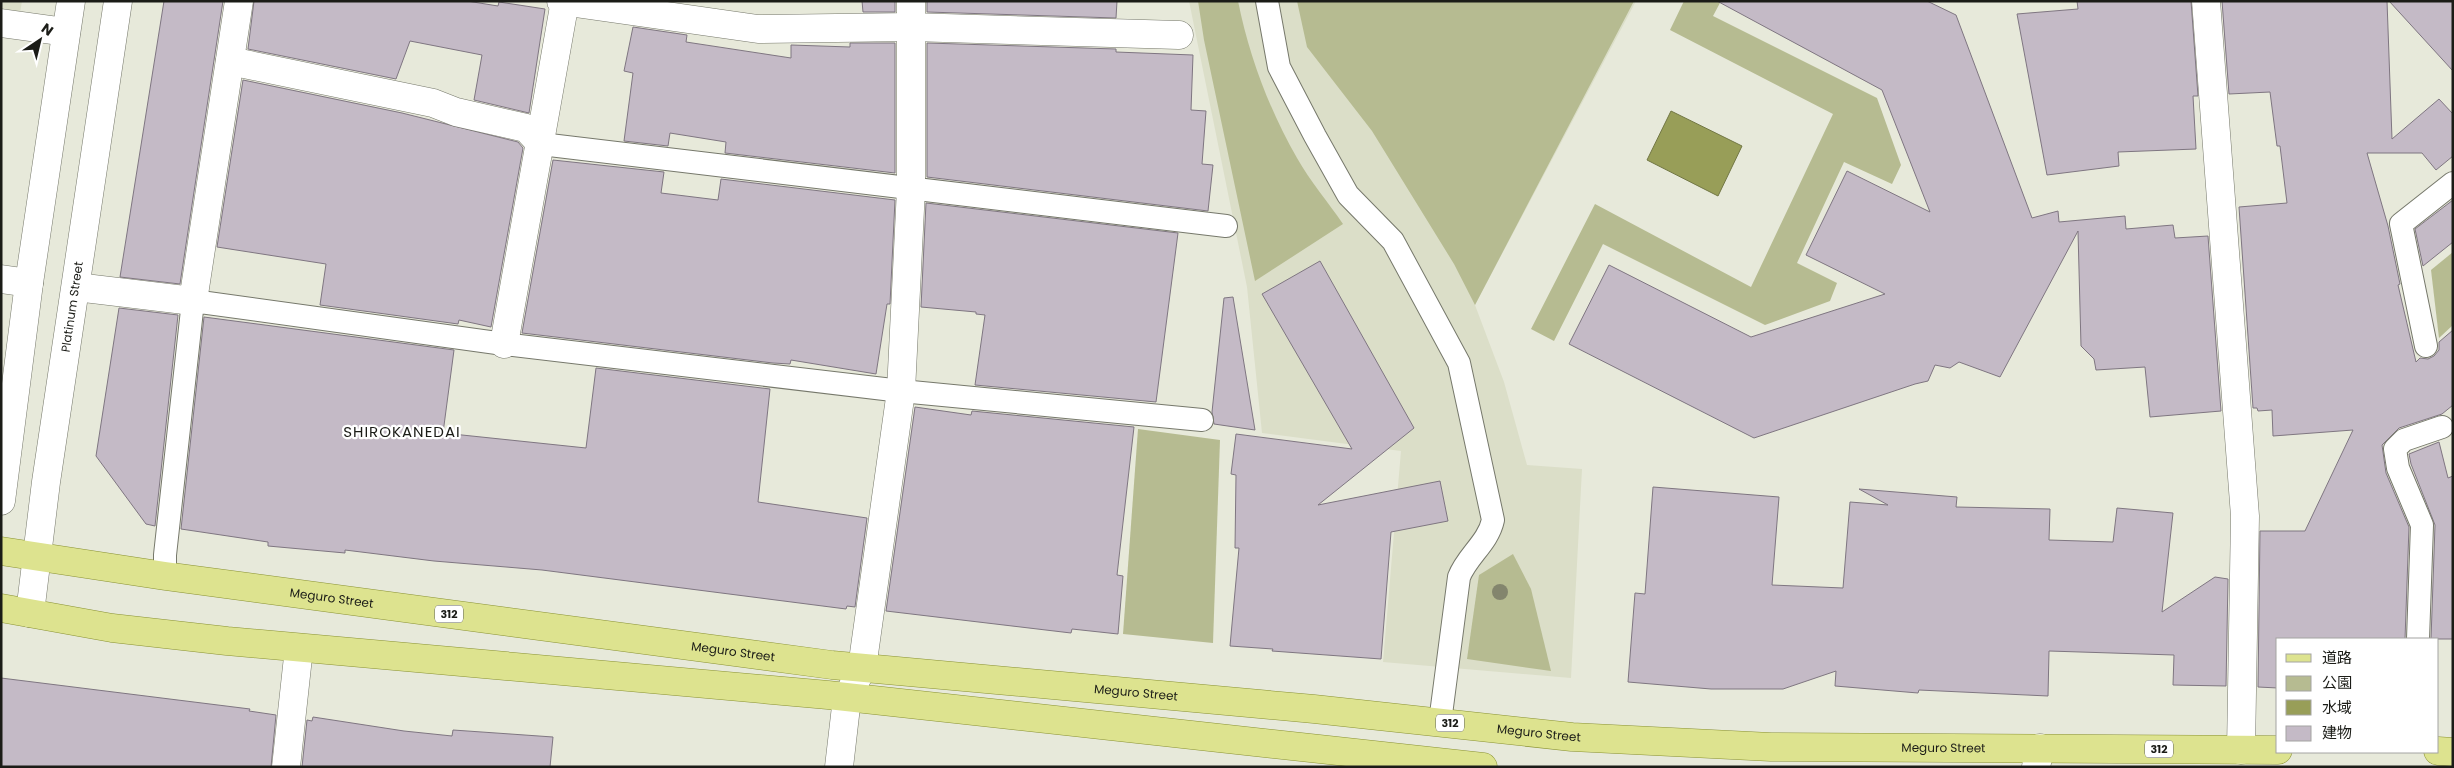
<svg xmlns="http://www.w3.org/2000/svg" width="2454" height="768" viewBox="0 0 2454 768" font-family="Poppins,'Noto Sans JP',sans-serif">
	<rect width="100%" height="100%" fill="#e7e9da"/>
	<g fill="#dbdec8">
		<polygon points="1,1 22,1 19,19 1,16"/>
		<polygon points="1189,1 1636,1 1475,305 1504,382 1527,465 1582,469 1571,678 1383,662 1401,451 1262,433 1247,287"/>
	</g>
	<g fill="#b6bb91">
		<path d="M1198,1h40c11,55 31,108 59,157 13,23 31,44 46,66l-88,57 -51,-241z"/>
		<polygon points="1297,1 1634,1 1475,305 1454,264 1372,131 1307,47"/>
		<polygon points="1684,1 1721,1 1713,16 1877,98 1901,165 1892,184 1844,162 1797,263 1837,283 1830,301 1765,325 1603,244 1554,341 1531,329 1595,204 1751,287 1833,114 1670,30"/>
		<polygon points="2453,252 2453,325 2439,338 2431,270"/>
		<polygon points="1138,429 1220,440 1213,643 1123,634"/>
		<polygon points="1513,554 1531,589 1551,671 1467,659 1479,575"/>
	</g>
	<polygon fill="#989e58" stroke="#727744" points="1671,111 1742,146 1718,196 1647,160"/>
	<g fill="#c4bac6" stroke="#7f7681">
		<polygon points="164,1 223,1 180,284 120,277"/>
		<polygon points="254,1 467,1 498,6 499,2 545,9 529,113 474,100 482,55 410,41 396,79 248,49"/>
		<polygon points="862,1 895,1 895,12 863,12"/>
		<polygon points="927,1 1117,1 1116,18 927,12"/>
		<polygon points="1717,1 1927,1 1956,15 2032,218 2058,211 2059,222 2125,216 2126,229 2173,225 2175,238 2208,236 2221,411 2150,417 2145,367 2096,370 2094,359 2081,346 2078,231 2000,377 1959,362 1950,368 1935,365 1928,381 1915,384 1754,438 1569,344 1609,265 1751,337 1885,294 1806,255 1847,171 1930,212 1882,90"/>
		<polygon points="2077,1 2191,1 2198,96 2193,96 2196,149 2118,152 2119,166 2047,175 2017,14 2078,9"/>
		<polygon points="2222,1 2387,1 2392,139 2439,99 2453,114 2453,156 2436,170 2422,153 2367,153 2388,226 2400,284 2398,285 2416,362 2420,358 2428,359 2434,356 2439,350 2439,342 2453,330 2453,405 2442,414 2399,428 2382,445 2386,473 2409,527 2405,639 2278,639 2278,688 2258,687 2260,531 2305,531 2353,430 2273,436 2272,410 2258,411 2257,408 2253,408 2239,207 2287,203 2280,146 2277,146 2270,92 2229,94"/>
		<polygon points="2389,1 2453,1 2453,71"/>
		<polygon points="633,27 687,35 686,42 791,58 791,45 850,47 850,43 895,43 895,173 725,153 726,142 670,133 668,146 624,141 633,73 624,71"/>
		<polygon points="927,43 1116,49 1116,52 1193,55 1191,110 1206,111 1202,164 1213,165 1208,211 927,177"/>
		<polygon points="243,80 402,113 518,142 523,148 491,327 459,320 458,324 320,305 326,264 217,247"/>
		<polygon points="553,160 664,172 661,193 718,200 721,179 895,200 890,304 887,304 876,374 791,360 790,364 773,363 522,333"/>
		<polygon points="2453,200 2453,242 2423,266 2415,229"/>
		<polygon points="926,203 1178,233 1156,402 975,385 985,315 976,314 976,312 921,307"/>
		<polygon points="1320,261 1414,428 1318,505 1440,481 1448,521 1391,532 1381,659 1272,651 1273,649 1230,646 1239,548 1235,548 1236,475 1231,474 1236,434 1352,449 1262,294"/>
		<polygon points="1233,297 1255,430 1214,424 1212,412 1224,298"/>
		<polygon points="119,308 178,315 155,526 146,524 96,456"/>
		<polygon points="204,317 454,350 443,433 586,448 596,368 770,389 758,502 867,518 855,607 847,606 846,609 542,570 434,561 345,550 345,553 268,546 268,542 181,529"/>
		<polygon points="915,407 971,415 972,411 1134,427 1117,575 1123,576 1118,634 1072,629 1071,633 886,611"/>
		<polygon points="2439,442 2448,478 2453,476 2453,639 2431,639 2435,525 2411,464 2409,454"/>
		<polygon points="1653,487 1779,497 1772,585 1843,588 1850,502 1888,505 1859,489 1957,497 1956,507 2050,509 2049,540 2113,542 2117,508 2173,513 2162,612 2215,577 2228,579 2226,686 2173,685 2174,655 2049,651 2048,696 1919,690 1918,693 1835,686 1836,671 1783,689 1711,689 1628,682 1635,593 1645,594"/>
		<polygon points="1,678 250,709 249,711 276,715 271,767 1,767"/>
		<polygon points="313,717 404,731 452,736 453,730 553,737 550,767 302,767 307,720 312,721"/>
	</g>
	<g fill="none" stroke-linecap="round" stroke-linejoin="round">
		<defs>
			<g id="lane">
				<path d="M1267,1l12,66 36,69 33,59 45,46 66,122 34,157c-5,23 -26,36 -34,57l-19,145"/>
				<polyline points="541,144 1226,226"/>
				<polyline points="2426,346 2401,224 2453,183"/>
				<polyline points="165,576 165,555 193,301 504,344 901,391 1202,420"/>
				<polyline points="2418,639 2422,525 2398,468 2395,449 2404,440 2442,427"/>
			</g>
			<g id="street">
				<polyline points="561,1 758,29 911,27 1179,35"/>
				<polyline points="2206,1 2245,516 2241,750"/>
				<polyline points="1,23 66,32"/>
				<polyline points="230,61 433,103 456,112 526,128 541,144"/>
				<polyline points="1,279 29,283"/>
				<polyline points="76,287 193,301 239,1"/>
				<polyline points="504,344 565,1"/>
				<polyline points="286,767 299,648"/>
				<polyline points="839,767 847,698 862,668 901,391 911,189 911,1"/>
			</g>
			<g id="secondary">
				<polyline points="1,501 29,283 71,1"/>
				<path id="s1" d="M30,613l16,-131 72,-481"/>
				<polyline points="2036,767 2040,748"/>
			</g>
			<g id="primary">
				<path id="s2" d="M1,551l164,25 667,89 482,44 258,28 199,10 507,3"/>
				<polyline points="1,608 112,628 227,641 828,695 1483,767"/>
				<polyline points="2438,751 2453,752"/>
			</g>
		</defs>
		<use href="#lane" stroke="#76786b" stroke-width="24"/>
		<use href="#street" stroke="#76786b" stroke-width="29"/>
		<use href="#secondary" stroke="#76786b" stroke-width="29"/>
		<use href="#primary" stroke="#8a9235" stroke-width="29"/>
		<use href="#lane" stroke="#fff" stroke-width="22"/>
		<use href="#street" stroke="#fff" stroke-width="28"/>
		<use href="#secondary" stroke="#fff" stroke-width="28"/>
		<use href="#primary" stroke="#dde38f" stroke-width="28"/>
	</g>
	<circle fill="#83856d" cx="1500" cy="592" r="8"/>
	<g text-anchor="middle" stroke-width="4.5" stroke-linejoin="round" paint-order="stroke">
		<g fill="#fff" stroke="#5f605d" stroke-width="1">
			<rect x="435" y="605.5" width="28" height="17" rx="4"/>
			<rect x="1436" y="714.5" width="28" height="17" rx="4"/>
			<rect x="2145" y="740.5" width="28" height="17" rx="4"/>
		</g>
		<g font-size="11" font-weight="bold" fill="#1b1c17">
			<text x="449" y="618">312</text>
			<text x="1450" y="727">312</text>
			<text x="2159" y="753">312</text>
		</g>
		<g font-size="12" fill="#1b1c17" stroke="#fff">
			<text dy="4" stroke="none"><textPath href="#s1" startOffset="309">Platinum Street</textPath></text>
			<text dy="4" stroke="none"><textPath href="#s2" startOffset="334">Meguro Street</textPath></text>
			<text dy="4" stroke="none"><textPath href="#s2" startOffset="739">Meguro Street</textPath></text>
			<text dy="4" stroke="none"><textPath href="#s2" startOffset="1144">Meguro Street</textPath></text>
			<text dy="4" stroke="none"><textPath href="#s2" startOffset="1549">Meguro Street</textPath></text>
			<text dy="4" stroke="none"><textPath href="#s2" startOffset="1954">Meguro Street</textPath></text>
		</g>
		<g font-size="15" letter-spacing="1" fill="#1b1c17" stroke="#fff">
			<text x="402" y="437">SHIROKANEDAI</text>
		</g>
	</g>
	<rect width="2454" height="768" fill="none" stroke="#1b1c17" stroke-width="5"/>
	<rect x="2276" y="638" width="162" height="115" fill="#ffffff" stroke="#a4a4a2"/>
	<rect x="2286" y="654" width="25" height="8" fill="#dde38f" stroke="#a4a4a2"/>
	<text x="2322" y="663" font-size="15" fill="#1b1c17">道路</text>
	<rect x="2286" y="676" width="25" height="15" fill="#b6bb91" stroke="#a4a4a2"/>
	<text x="2322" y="688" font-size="15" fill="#1b1c17">公園</text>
	<rect x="2286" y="700" width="25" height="15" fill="#989e58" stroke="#a4a4a2"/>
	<text x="2322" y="713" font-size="15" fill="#1b1c17">水域</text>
	<rect x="2286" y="726" width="25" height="15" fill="#c4bac6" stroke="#a4a4a2"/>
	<text x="2322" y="738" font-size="15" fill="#1b1c17">建物</text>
	<g transform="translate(40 40) rotate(35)" stroke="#ffffff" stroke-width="4" paint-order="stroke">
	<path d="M0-4L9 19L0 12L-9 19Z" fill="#1b1c17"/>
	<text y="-8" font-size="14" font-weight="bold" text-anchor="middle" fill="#1b1c17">N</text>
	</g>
</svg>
